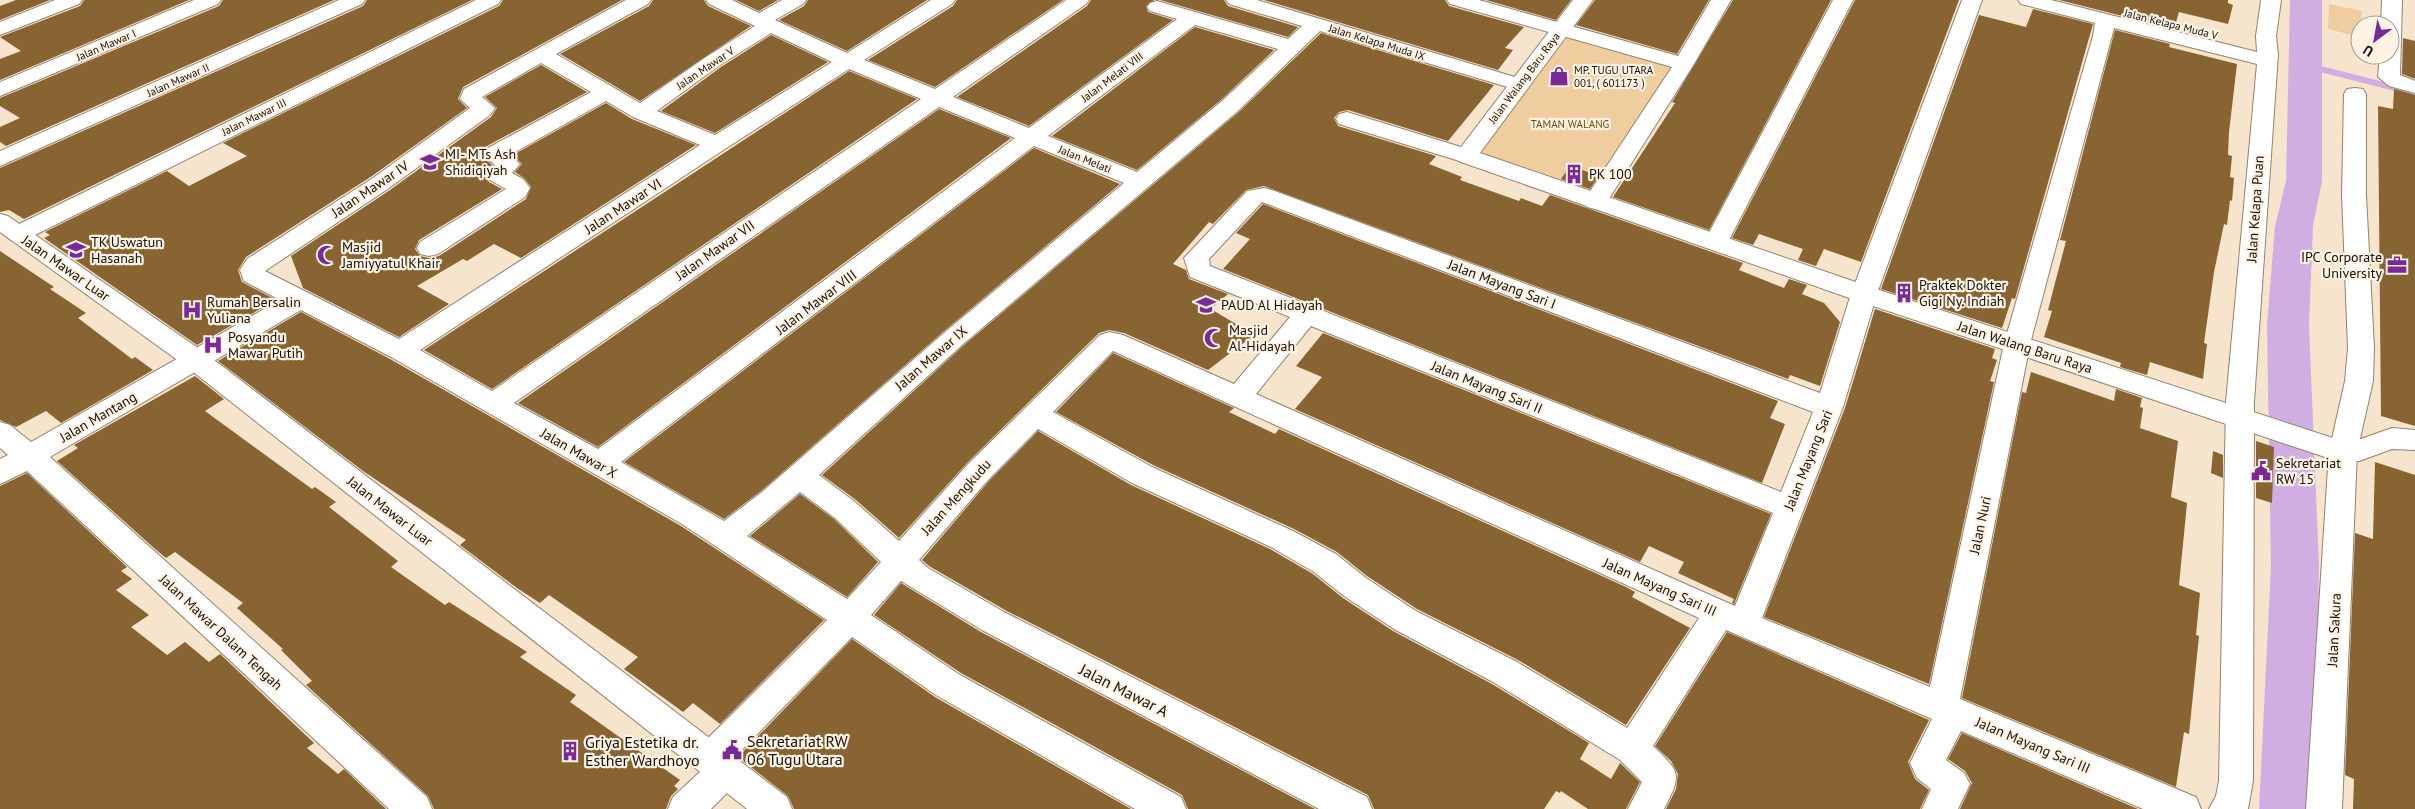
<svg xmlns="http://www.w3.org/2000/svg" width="2415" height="809" viewBox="0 0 2415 809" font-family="'PT Sans',sans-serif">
	<rect width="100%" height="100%" fill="#f7e4cc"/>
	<g fill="#efcd9e">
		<polygon points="2329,4 2362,11 2360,37 2328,29"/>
		<polygon points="1563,31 1677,64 1595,199 1479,159 1483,140"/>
	</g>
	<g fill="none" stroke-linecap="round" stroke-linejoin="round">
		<polyline stroke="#d1aee2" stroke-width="6" points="2305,65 2415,93"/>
		<polygon fill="#d1aee2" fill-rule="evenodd" points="2290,0 2322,0 2322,181 2313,226 2309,325 2319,566 2315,809 2259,809 2271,566 2267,325 2275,226 2286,181"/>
	</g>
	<g fill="#876431">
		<polygon points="16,0 50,0 0,20 0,6"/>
		<polygon points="84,0 189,0 0,80 0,59 21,51 0,37 80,6"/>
		<polygon points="223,0 334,0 6,146 0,142 0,127 20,118 0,106 0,98 219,6"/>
		<polygon points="367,0 472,0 24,219 9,210 0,212 0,168 363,6"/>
		<polygon points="503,0 622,0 463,87 458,99 467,108 372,176 246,257 238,270 242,282 276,300 197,345 44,238 50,235 45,232 167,171 189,186 247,156 223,143 499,6"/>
		<polygon points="653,0 704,0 708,6 751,26 640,101 560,54 649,6"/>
		<polygon points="736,0 778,0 759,11"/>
		<polygon points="808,0 927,0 847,51 779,20 804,6"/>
		<polygon points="957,0 1063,0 935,87 868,60 953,6"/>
		<polygon points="1091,0 1154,0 1146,6 1148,12 1173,20 1029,126 957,97 1087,6"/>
		<polygon points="1160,0 1224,0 1228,6 1298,27 1288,37"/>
		<polygon points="1264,0 1445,0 1449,6 1524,27 1505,48 1513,50 1498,70"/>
		<polygon points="1486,0 1571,0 1556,20"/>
		<polygon points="1595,0 1709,0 1677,54 1576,25"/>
		<polygon points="1733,0 1831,0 1709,230 1613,197 1675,103 1672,102"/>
		<polygon points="1855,0 1959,0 1861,262 1824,249 1816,266 1798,260 1803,249 1759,234 1753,245 1732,238"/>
		<polygon points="2059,0 2228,0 2228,3 2233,5 2228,24 2179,12 2174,29"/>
		<polygon points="2033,9 2093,24 2015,299 2012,298 2002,328 1881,289 1979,15 2026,27"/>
		<polygon points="1195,27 1274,50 1222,99 1137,170 1052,136"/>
		<polygon points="2115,30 2170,44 2169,47 2237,64 2229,132 2228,155 2232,156 2230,177 2234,178 2232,201 2230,200 2227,225 2224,224 2214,272 2204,343 2207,344 2203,379 2150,362 2147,375 2120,367 2121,363 2044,337 2052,311 2048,310 2066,241 2060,240"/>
		<polygon points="1321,33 1494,85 1448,141 1348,110 1339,112 1334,118 1338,126 1436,156 1429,164 1462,177 1460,180 1519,201 1521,198 1542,206 1550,195 1743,263 1739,270 1784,288 1789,279 1807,285 1802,294 1824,303 1840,322 1820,386 1790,375 1788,379 1264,186 1246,190 1213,224 1209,222 1173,264 1186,270 1189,279 1228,294 1211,309 1254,335 1208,370 1124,333 1109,330 1099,333 967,463 899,538 856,500 822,475 963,346 1240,111"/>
		<polygon points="771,35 828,62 715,133 661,111 721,67"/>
		<polygon points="2403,38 2415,41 2415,79 2402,74"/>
		<polygon points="541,65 587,92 487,146 483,156 492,165 485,176 489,182 502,189 419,240 415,249 420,256 429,258 439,256 526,199 531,187 524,178 515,172 522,164 513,155 606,103 632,119 696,145 521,258 494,244 467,261 463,259 417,286 449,304 399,337 303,288 291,256 390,190 491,117 497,108 485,97"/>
		<polygon points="849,71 917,99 492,389 424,350"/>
		<polygon points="2394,89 2415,95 2415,426 2381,416 2378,106 2393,109"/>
		<polygon points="939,109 1011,138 598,447 518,403"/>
		<polygon points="1034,148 1120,184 943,332 761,491 724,519 624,462"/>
		<polygon points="1570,166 1597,175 1604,167 1590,189 1561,179"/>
		<polygon points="1263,204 1778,401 1770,418 1785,424 1762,483 1223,269 1250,239 1236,233"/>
		<polygon points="0,251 54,287 50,289 86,313 78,318 132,359 135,357 153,370 61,423 46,411 16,427 0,420"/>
		<polygon points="1875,309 1995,349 1992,358 1997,360 1990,381 1994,382 1929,684 1764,617 1845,408"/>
		<polygon points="301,312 390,359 681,526 824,620 720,724 693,703 683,712 624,669 638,657 549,595 540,603 517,588 460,545 466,540 363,471 218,361"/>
		<polygon points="1323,333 1771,514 1734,604 1732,603 1734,599 1678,573 1684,562 1649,546 1640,562 1295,409 1322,377 1296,366"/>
		<polygon points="1113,353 1234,408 1229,412 1275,434 1279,429 1626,587 1635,592 1632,597 1690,628 1626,725 1518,660 1417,609 1367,576 1337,552 1294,529 1153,465 1056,412"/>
		<polygon points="2031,372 2114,401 2116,389 2142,398 2140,407 2143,408 2140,428 2178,441 2171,497 2187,503 2179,585 2200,593 2196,635 2199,636 2189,734 2184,732 2176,787 1962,698 2022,392 2026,393"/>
		<polygon points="195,376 224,399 205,411 312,489 315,487 336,502 329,507 398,561 391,567 445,605 449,602 527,652 520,657 576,695 570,702 680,780 674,786 678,789 671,796 666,809 434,809 428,796 306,685 312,681 281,650 283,649 237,608 243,603 175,552 166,558 154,548 57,461 78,448 74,445"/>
		<polygon points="1038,431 1131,485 1270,549 1313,574 1343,598 1393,631 1492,684 1589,743 1580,759 1611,779 1620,763 1640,782 1626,809 1588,809 1561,791 1560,793 1556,791 1544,809 1374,809 1368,795 1005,610 929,566 922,560 989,481"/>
		<polygon points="2256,441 2274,447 2272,503 2256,498"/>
		<polygon points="2213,451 2223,455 2223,478 2211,473"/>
		<polygon points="2375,462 2415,475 2415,809 2353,809 2354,779 2345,775 2355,533 2373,539"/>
		<polygon points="27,473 127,567 121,571 132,579 116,590 149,615 131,627 167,655 185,642 209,662 220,654 314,743 307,748 338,774 344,769 386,809 0,809 0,486"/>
		<polygon points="800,494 834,519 878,562 847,597 750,536"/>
		<polygon points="901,583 981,632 1315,809 1188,809 1182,795 961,673 874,615"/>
		<polygon points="1727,632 1929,720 1908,762 1915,779 1929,790 1920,809 1666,809 1676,789 1678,774 1671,761 1655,746"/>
		<polygon points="852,639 935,697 1131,809 794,809 788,796 738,757"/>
		<polygon points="1962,733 2138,809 1960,809 1972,783 1965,771 1948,759"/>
	</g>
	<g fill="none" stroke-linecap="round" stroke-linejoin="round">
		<defs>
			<g id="street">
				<polygon points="194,0 221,0 218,4 0,96 0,82"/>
				<polygon points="339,0 365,0 362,4 0,166 0,151"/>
				<polygon points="476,0 501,0 498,4 27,239 18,242 9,239 6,234 9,229"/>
				<path d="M626,0h25l-3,4 -92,50 84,49 66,-46 49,-31 -46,-22 -3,-4h26l27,13 23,-13h24l-3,4 -28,16 72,33 84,-53h24l-3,4 -88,56 71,29 131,-89h23l-3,4 -133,93 76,31 148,-109 -27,-8 -3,-4 3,-4 7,-2 131,38 14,-13 -73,-22 -3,-4h31l268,80 4,4 -4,4 -7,2 -7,-2 -191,-57 -81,79 -277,235 -143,130 36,27 44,39 69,-77 132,-129 9,-3 14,3 111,49 56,-67 -100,-40 -6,-19 63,-67 17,-3 8,2 548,203 31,-99 111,-294h20l-105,294 -34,113 -81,211 168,69 74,-343 89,-308 2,-13 -74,-19 -3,-4h33l206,52 -1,-16 5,-36h20l-5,36 2,18 -24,348 -1,379 -5,28h-39l7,-13 3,-15 7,-379 31,-338 -143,-36 -84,316 -70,355 236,98 5,12h-58l-182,-78 -15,29 18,13 6,11 -12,25h-36l9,-20 -14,-11 -7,-15 22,-44 -206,-89 -73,116c28,27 29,28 11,63h-36l14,-27 -22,-22 -127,-78 -99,-53 -50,-33 -30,-24 -43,-25 -139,-64 -94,-54 -50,51 -69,80 9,8 76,44 363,185 5,12h-53l-337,-179 -81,-49 -30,34 89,60 221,122 5,12h-51l-199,-114 -84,-58 -119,122 4,2 5,11 -5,11 -26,26h-43l5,-12 28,-26 -3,-1 -5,-11 5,-11 129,-128 -145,-96 -291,-167 -90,-47 -251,147 377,340 5,12h-43l-362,-338 -27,13v-25l8,-4 -8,-7v-26l10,3 21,17 249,-142 -36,-19 -4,-11 7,-11 126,-81 97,-70 -10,-9 4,-10zM1195,25l83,24 -55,51 -86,72 -89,-36zM771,33l61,29 -117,73 -58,-24 63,-46zM541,63l50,29 -103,56 -3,8 10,9 -8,10 3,5 16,9 -86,53 -3,6 3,6 9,2 9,-2 87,-57 5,-9 -7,-9 -11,-6 8,-9 -10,-9 96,-54 27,16 67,28 -301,194 -134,-68 124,-83 101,-73 5,-7 -13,-11zM849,69l72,30 -429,292 -72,-41 305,-201zM939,107l76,31 -417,311 -84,-46zM1034,146l90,37 -180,150 -182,159 -38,29 -103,-59zM1262,202l551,210 -32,80 -571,-226 -1,-7zM1311,326l462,187 -38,93 -479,-212zM1113,351l586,267 -72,110 -110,-66 -101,-51 -50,-33 -30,-24 -43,-23 -141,-64 -99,-55zM800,492l35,26 46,44 -34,37 -100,-63z"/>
				<polygon points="1447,0 1479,0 1678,56 1711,0 1731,0 1694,64 1607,202 1603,207 1595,209 1587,207 1583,202 1672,67 1450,4"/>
				<polygon points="1833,0 1853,0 1728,242 1725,247 1716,250 1707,247 1704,242"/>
				<polygon points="2382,0 2402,0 2400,75 2415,81 2415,93 2389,86 2378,77 2380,55 2390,55 2390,25 2381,25"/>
				<polygon points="2355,88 2363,89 2366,94 2366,195 2374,348 2373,381 2357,452 2342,809 2306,809 2329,452 2345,381 2348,348 2342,195 2344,94 2347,89"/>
				<polygon points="1347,112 1474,151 1477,156 1474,161 1466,163 1339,124 1336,119 1339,114"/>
			</g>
			<g id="secondary">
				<polygon points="55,0 82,0 79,4 0,35 0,22"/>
				<polygon points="1573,0 1593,0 1480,153 1873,288 2339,440 2355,441 2392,428 2415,430 2415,450 2392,449 2359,461 2337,461 1855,300 1458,161 1455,156 1458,151"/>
				<polygon points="0,214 8,216 205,353 787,797 792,809 747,809 187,367 0,232"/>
			</g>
		</defs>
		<use href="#street" stroke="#93826c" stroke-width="2"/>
		<use href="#secondary" stroke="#93826c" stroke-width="2"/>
		<use href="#street" fill="#fff" fill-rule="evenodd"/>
		<use href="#secondary" fill="#fff" fill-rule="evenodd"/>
	</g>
	<defs>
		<symbol id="shop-bare" viewBox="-9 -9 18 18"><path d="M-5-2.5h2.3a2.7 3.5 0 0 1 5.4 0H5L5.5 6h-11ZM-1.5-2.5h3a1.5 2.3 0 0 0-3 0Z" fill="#7a2999" stroke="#fef3e4" stroke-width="2.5" paint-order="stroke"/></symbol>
		<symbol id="school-bare" viewBox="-9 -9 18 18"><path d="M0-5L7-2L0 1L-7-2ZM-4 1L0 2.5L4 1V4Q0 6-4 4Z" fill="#7a2999" stroke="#fef3e4" stroke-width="2.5" paint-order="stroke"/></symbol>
		<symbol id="building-bare" viewBox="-9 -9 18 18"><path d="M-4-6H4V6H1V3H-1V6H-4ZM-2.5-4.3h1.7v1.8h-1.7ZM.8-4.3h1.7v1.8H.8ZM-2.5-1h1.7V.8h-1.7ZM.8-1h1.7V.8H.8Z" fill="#7a2999" stroke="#fef3e4" stroke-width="2.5" paint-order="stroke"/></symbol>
		<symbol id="mosque-bare" viewBox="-9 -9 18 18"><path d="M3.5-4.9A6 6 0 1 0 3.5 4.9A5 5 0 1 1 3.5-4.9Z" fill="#7a2999" stroke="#fef3e4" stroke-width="2.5" paint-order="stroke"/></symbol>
		<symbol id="office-bare" viewBox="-9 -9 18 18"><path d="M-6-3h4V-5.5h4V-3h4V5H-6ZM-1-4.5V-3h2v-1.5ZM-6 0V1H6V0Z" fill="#7a2999" stroke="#fef3e4" stroke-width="2.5" paint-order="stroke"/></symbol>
		<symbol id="hospital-bare" viewBox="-9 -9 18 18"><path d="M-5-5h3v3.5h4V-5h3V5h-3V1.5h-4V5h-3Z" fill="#7a2999" stroke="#fef3e4" stroke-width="2.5" paint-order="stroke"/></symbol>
		<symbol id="civic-bare" viewBox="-9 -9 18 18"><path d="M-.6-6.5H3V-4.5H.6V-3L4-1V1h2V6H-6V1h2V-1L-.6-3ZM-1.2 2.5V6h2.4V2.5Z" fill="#7a2999" stroke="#fef3e4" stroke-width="2.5" paint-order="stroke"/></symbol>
	</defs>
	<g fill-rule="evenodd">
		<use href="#shop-bare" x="1545" y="62" width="28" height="28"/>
		<use href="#school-bare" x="416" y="148" width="28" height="28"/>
		<use href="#building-bare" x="1560" y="160" width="28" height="28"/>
		<use href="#school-bare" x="62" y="236" width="28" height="28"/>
		<use href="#mosque-bare" x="313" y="241" width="28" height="28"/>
		<use href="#office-bare" x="2383" y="251" width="28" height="28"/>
		<use href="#building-bare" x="1890" y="279" width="28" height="28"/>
		<use href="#school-bare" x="1192" y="291" width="28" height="28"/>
		<use href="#hospital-bare" x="178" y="296" width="28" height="28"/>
		<use href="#mosque-bare" x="1200" y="324" width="28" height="28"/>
		<use href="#hospital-bare" x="199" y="331" width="28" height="28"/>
		<use href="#civic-bare" x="2247" y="457" width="28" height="28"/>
		<use href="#civic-bare" x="718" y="736" width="28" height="28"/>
		<use href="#building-bare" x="556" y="737" width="28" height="28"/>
	</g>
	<g text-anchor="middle" stroke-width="4.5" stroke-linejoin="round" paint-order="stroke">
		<g font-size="11" fill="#161007" stroke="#fef3e4">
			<text transform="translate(2171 24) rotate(14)" y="4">Jalan Kelapa Muda V</text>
			<text transform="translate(1377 42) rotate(17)" y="4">Jalan Kelapa Muda IX</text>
			<text transform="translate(106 45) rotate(-23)" y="4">Jalan Mawar I</text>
			<text transform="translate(705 68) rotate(-34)" y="4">Jalan Mawar V</text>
			<text transform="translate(1112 77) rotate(-37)" y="4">Jalan Melati VIII</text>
			<text transform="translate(1524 78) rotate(-53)" y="4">Jalan Walang Baru Raya</text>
			<text transform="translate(178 80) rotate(-24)" y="4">Jalan Mawar II</text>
			<text transform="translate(254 117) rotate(-26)" y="4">Jalan Mawar III</text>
			<text transform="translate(1085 159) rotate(22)" y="4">Jalan Melati</text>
		</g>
		<g font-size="11" fill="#161007" stroke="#fef3e4" text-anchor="start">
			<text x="1574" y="74">MP. TUGU UTARA<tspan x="1574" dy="13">001, ( 601173 )</tspan></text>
		</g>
		<g font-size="11" fill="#6e4907" stroke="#fef3e4">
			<text x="1570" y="128">TAMAN WALANG</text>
		</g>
		<g font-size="14" fill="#161007" stroke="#fef3e4" text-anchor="start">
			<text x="445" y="159">MI- MTs Ash<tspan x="445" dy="16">Shidiqiyah</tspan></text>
			<text x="1589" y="179">PK 100</text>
			<text x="91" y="247">TK Uswatun<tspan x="91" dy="16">Hasanah</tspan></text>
			<text x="342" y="252">Masjid<tspan x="342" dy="16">Jamiyyatul Khair</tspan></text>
			<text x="2382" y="262" text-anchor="end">IPC Corporate<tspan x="2382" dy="16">University</tspan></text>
			<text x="1919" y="290">Praktek Dokter<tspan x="1919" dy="16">Gigi Ny. Indiah</tspan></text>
			<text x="207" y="307">Rumah Bersalin<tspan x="207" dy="16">Yuliana</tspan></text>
			<text x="1221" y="310">PAUD Al Hidayah</text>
			<text x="1229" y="335">Masjid<tspan x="1229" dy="16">Al-Hidayah</tspan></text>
			<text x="228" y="342">Posyandu<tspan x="228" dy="16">Mawar Putih</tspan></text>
			<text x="2276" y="468">Sekretariat<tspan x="2276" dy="16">RW 15</tspan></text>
		</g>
		<g font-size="14" fill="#161007" stroke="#fef3e4">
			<text transform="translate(370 189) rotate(-34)" y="5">Jalan Mawar IV</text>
			<text transform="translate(623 206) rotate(-33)" y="5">Jalan Mawar VI</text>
			<text transform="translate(2255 209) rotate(-86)" y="5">Jalan Kelapa Puan</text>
			<text transform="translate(715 250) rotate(-35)" y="5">Jalan Mawar VII</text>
			<text transform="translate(66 268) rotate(35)" y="5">Jalan Mawar Luar</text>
			<text transform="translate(1502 284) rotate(21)" y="5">Jalan Mayang Sari I</text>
			<text transform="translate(816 302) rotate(-37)" y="5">Jalan Mawar VIII</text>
			<text transform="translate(2025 347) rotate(18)" y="5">Jalan Walang Baru Raya</text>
			<text transform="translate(931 358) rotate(-41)" y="5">Jalan Mawar IX</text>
			<text transform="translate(1487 387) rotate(22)" y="5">Jalan Mayang Sari II</text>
			<text transform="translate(98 417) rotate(-30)" y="5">Jalan Mantang</text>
			<text transform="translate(579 453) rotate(30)" y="5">Jalan Mawar X</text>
			<text transform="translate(1808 460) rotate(-68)" y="5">Jalan Mayang Sari</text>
			<text transform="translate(956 497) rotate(-48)" y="5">Jalan Mengkudu</text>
			<text transform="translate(390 511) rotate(38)" y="5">Jalan Mawar Luar</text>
			<text transform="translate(1980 525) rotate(-78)" y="5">Jalan Nuri</text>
			<text transform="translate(1660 587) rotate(24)" y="5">Jalan Mayang Sari III</text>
			<text transform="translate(2334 630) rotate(-87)" y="5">Jalan Sakura</text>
			<text transform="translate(221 632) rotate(43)" y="5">Jalan Mawar Dalam Tengah</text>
			<text transform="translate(2033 745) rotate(23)" y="5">Jalan Mayang Sari III</text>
		</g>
		<g font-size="16" fill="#161007" stroke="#fef3e4">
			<text transform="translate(1124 690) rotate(27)" y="6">Jalan Mawar A</text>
		</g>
		<g font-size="16" fill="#161007" stroke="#fef3e4" text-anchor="start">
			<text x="747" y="747">Sekretariat RW<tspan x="747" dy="18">06 Tugu Utara</tspan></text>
			<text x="585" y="748">Griya Estetika dr.<tspan x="585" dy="18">Esther Wardhoyo</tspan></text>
		</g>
	</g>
	<g transform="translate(2375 40) rotate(212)"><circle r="24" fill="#fef3e4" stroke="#a1988c"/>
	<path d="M0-4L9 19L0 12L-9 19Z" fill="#7a2999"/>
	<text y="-8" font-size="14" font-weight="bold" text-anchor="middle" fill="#161007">U</text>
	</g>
</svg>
